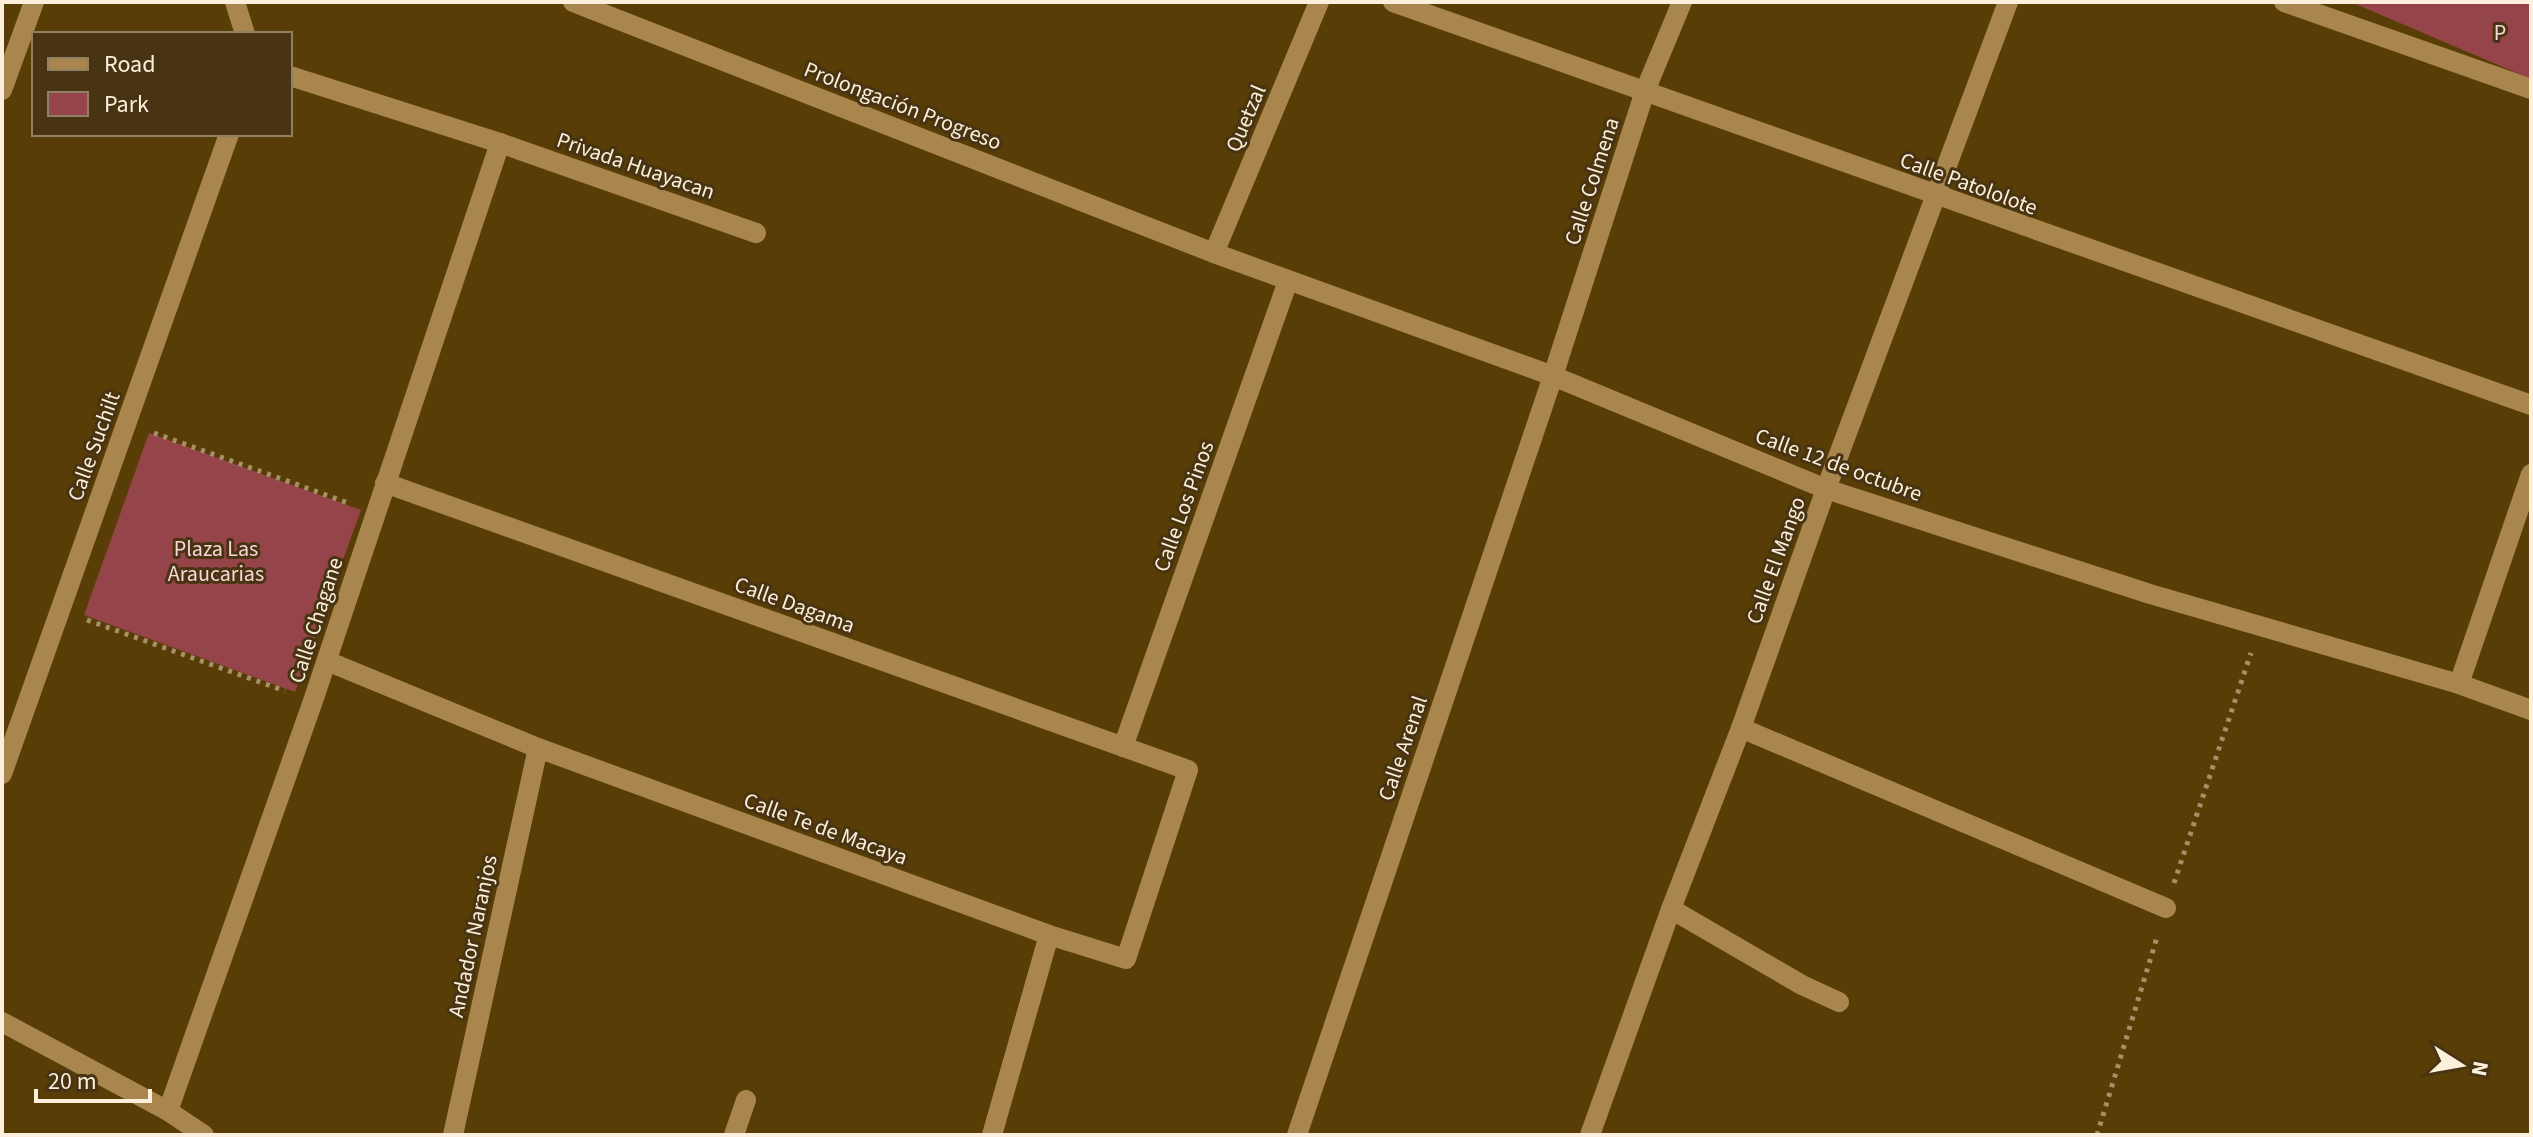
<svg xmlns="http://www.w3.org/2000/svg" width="2533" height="1137" viewBox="0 0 2533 1137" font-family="'Source Sans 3',sans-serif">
	<rect width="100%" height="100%" fill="#593d06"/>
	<g fill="#95454a">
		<polygon points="2351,2 2531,2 2531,79"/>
		<polygon points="149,433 361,510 295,692 84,615"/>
	</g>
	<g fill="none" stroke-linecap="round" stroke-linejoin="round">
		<g stroke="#a5906a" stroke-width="5" stroke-dasharray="4 6" stroke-linecap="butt">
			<polyline points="154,433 351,504"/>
			<polyline points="87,620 285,691"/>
			<polyline points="2174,883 2251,653"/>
			<polyline points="2097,1135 2158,934"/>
		</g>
		<g stroke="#a9864e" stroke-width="20">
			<polyline points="235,2 245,34"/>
			<polyline points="573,2 1214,253 1553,376 1826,489 2150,594 2459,684 2531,710"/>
			<polyline points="1393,2 2531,405"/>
			<polyline points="2284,2 2531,89"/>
			<polyline points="290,76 500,143 756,233"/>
			<polyline points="2,90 34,2"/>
			<polyline points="1214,253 1319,2"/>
			<polyline points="327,661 538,748 1049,935 1126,959 1188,770 385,483"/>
			<polyline points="2459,684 2531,474"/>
			<polyline points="1741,728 2166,908"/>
			<polyline points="1123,747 1288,281"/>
			<polyline points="2,774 229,134"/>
			<polyline points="1671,909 1802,985 1839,1002"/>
			<polyline points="2,1022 168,1111 204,1135"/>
			<polyline points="168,1111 313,701 500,143"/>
			<polyline points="453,1135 538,748"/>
			<polyline points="734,1135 746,1100"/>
			<polyline points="992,1135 1049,935"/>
			<polyline points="1297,1135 1553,376 1645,91 1682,2"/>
			<polyline points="1590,1135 1671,909 1741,728 1826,489 2008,2"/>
		</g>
	</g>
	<g text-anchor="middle" stroke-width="6" stroke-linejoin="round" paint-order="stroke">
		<g font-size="22" fill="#f4d7d7" stroke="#483412">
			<text x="2500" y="40">P</text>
			<text x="216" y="556">Plaza Las<tspan x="216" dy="25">Araucarias</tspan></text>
		</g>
		<g font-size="22" fill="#fcefdc" stroke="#483412">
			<text transform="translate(903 105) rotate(21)" y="8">Prolongación Progreso</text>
			<text transform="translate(1245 118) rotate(-67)" y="8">Quetzal</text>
			<text transform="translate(636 165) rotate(19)" y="8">Privada Huayacan</text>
			<text transform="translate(1591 181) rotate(-72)" y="8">Calle Colmena</text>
			<text transform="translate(1969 183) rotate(20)" y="8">Calle Patololote</text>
			<text transform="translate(93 446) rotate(-70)" y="8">Calle Suchilt</text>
			<text transform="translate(1839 464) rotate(20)" y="8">Calle 12 de octubre</text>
			<text transform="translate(1183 506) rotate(-70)" y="8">Calle Los Pinos</text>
			<text transform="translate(1775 560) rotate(-70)" y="8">Calle El Mango</text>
			<text transform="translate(795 604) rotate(20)" y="8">Calle Dagama</text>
			<text transform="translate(315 620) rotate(-72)" y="8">Calle Chagane</text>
			<text transform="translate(1402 748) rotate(-71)" y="8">Calle Arenal</text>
			<text transform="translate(826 828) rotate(20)" y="8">Calle Te de Macaya</text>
			<text transform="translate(472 936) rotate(-78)" y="8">Andador Naranjos</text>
		</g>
	</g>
	<rect width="2533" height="1137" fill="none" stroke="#fcefdc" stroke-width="8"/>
	<rect x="32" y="32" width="260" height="104" fill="#483412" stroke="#907f63" stroke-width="2"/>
	<rect x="48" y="58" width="40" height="12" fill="#a9864e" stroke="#907f63" stroke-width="2"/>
	<text x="104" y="72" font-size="24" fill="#fcefdc">Road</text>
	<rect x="48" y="92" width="40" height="24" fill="#95454a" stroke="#907f63" stroke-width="2"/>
	<text x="104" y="112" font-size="24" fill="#fcefdc">Park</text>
	<g transform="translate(2461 1065) rotate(101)" stroke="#483412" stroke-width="6" paint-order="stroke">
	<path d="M0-6L14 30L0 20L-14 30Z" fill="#fcefdc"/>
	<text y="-12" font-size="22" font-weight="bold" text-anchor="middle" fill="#fcefdc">N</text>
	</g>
	<path d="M36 1089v12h114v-12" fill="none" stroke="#fcefdc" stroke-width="4"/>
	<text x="48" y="1089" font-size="24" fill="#fcefdc" stroke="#483412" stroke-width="6" paint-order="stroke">20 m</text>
</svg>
